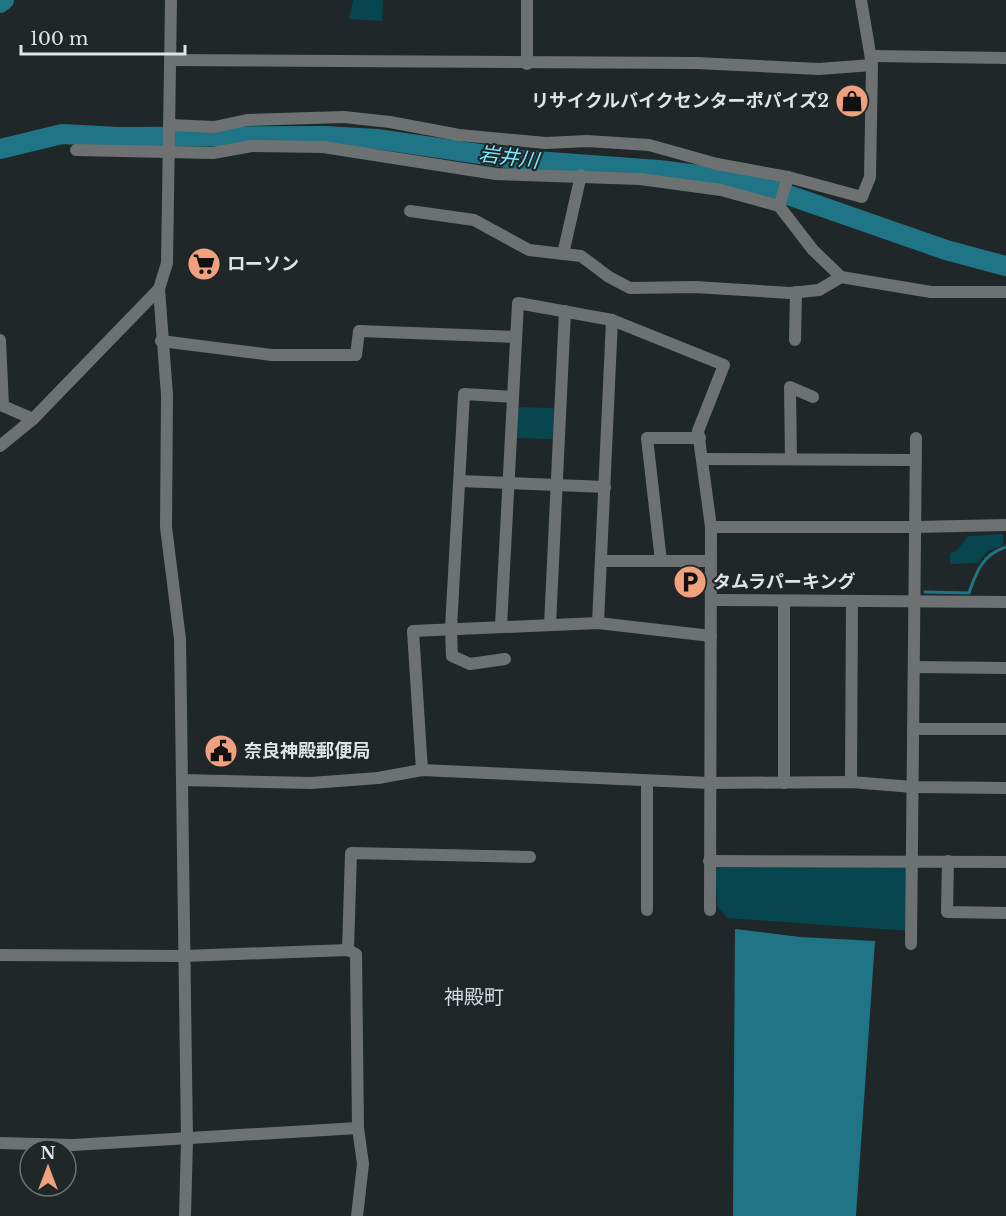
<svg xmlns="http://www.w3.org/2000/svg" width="1006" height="1216" viewBox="0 0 1006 1216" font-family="'Libre Baskerville','Noto Sans JP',serif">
	<rect width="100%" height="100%" fill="#1f2728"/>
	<g fill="#07454f">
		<polygon points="353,0 383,0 382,21 349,19"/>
		<polygon points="514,407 555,408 553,439 514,438"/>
		<polygon points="1003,534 1003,545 987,552 978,563 950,564 950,553 956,551 968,536"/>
		<polygon points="719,866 909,866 909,931 727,918 717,906 715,870"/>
	</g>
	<polygon fill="#1f7585" points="735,929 800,937 875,941 856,1216 733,1216"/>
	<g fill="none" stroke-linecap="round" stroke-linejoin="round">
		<path stroke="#1f7585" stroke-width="3" d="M925,592l44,1c7,-21 14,-39 37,-46"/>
		<g stroke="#1f7585" stroke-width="20">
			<polyline points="0,3 4,0"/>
			<polyline points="0,149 62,134 119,137 325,136 377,139 521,160 659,170 721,178 771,189 946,250 1006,266"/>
		</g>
		<g stroke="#6d7172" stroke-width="12">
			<polyline points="527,0 527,64"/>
			<polyline points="872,56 1006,58"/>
			<polyline points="170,60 696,63 819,69 872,65"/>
			<polyline points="170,125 214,127 247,120 344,117 390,122 459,135 546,143 587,141 649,145 717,164 788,177 862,197 870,177 872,65 861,0"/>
			<polyline points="76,150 213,153 252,146 323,147 496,174 640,179 721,190 779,206 813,250 841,277 931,292 1006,292"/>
			<polyline points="779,206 788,177"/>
			<polyline points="410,211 474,220 529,250 581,256 609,277 630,288 695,287 790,293 819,290 841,277"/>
			<polyline points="563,254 581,175"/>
			<polyline points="159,289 167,395 166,527 180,639 187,1140 185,1216"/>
			<polyline points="0,340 3,406 33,419"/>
			<polyline points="795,340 796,292"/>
			<polyline points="161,341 272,355 356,355 359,331 516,337"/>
			<polyline points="703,459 915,460"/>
			<polyline points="791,459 790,387 813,397"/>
			<polyline points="460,481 605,487"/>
			<polyline points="711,527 915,527 1006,525"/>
			<polyline points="602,561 711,561"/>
			<polyline points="661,561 647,438 700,438"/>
			<polyline points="712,600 1006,602"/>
			<polyline points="784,601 784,783"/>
			<polyline points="598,623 612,320"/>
			<polyline points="550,625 565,311"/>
			<polyline points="501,626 518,303 612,320 724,365 698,431 711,527 710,910"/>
			<polyline points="505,659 470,664 452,656 451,628 464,394 513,397"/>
			<polyline points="914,667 1006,668"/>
			<polyline points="913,729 1006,729"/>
			<polyline points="422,770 413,631 598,623 711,636"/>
			<polyline points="182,780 311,783 378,778 422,770 709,783 851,782 913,787 1006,788"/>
			<polyline points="647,781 647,910"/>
			<polyline points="851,782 852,601"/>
			<polyline points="709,861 1006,862"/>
			<polyline points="948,861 947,912 1006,913"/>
			<polyline points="911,944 916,438"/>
			<polyline points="348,950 351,853 530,857"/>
			<polyline points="0,955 184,956 348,950 356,954 358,1128 363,1164 357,1216"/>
			<polyline points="0,1143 73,1145 358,1128"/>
		</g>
		<polyline stroke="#6d7172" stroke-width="12" points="0,446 33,419 159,289 167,263 171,0"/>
	</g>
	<defs>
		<symbol id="shop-disc" viewBox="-11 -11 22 22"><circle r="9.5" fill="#f2a17e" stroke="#1f2728"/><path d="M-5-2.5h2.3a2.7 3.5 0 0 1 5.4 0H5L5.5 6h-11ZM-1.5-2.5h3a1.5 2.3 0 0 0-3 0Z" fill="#111"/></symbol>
		<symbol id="supermarket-disc" viewBox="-11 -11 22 22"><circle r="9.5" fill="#f2a17e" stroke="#1f2728"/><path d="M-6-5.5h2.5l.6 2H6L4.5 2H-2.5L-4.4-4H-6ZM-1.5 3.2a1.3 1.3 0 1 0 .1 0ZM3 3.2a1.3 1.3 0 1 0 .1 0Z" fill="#111"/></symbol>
		<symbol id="parking-disc" viewBox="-11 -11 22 22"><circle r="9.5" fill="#f2a17e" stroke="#1f2728"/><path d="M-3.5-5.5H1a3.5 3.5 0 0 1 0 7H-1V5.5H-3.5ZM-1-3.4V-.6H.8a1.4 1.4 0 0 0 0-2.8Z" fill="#111"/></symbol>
		<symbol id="civic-disc" viewBox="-11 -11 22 22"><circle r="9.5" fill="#f2a17e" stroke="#1f2728"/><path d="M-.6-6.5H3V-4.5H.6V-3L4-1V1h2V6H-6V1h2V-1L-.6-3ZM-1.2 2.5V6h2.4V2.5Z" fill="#111"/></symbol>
	</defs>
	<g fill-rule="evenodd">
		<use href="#shop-disc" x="833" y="82" width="38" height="38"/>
		<use href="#supermarket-disc" x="185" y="245" width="38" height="38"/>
		<use href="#parking-disc" x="671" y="563" width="38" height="38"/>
		<use href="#civic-disc" x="202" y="732" width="38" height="38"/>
	</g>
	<g text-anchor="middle" stroke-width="4.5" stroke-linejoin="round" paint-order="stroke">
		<g font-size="18" font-weight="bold" fill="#e0e4e6" stroke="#1f2728" text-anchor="start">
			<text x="829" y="107" text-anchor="end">リサイクルバイクセンターポパイズ2</text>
			<text x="227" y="270">ローソン</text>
			<text x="713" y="588">タムラパーキング</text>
			<text x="244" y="757">奈良神殿郵便局</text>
		</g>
		<g font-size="20" font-style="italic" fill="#7ae7fe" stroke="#1f2728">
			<text transform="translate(509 157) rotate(7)" y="7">岩井川</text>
		</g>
		<g font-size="20" fill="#d2dcde" stroke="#1f2728">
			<text x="474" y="1004">神殿町</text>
		</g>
	</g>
	<g transform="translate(48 1168)"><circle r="28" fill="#1f2728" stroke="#6c7374" stroke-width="1.5"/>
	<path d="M0-4.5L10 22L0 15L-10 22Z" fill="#f2a17e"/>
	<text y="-9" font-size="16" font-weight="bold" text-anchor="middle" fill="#e0e4e6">N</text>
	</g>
	<path d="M21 45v9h164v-9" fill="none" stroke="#e0e4e6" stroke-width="3"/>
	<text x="30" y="45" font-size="18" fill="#e0e4e6" stroke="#1f2728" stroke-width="4.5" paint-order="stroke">100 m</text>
</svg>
